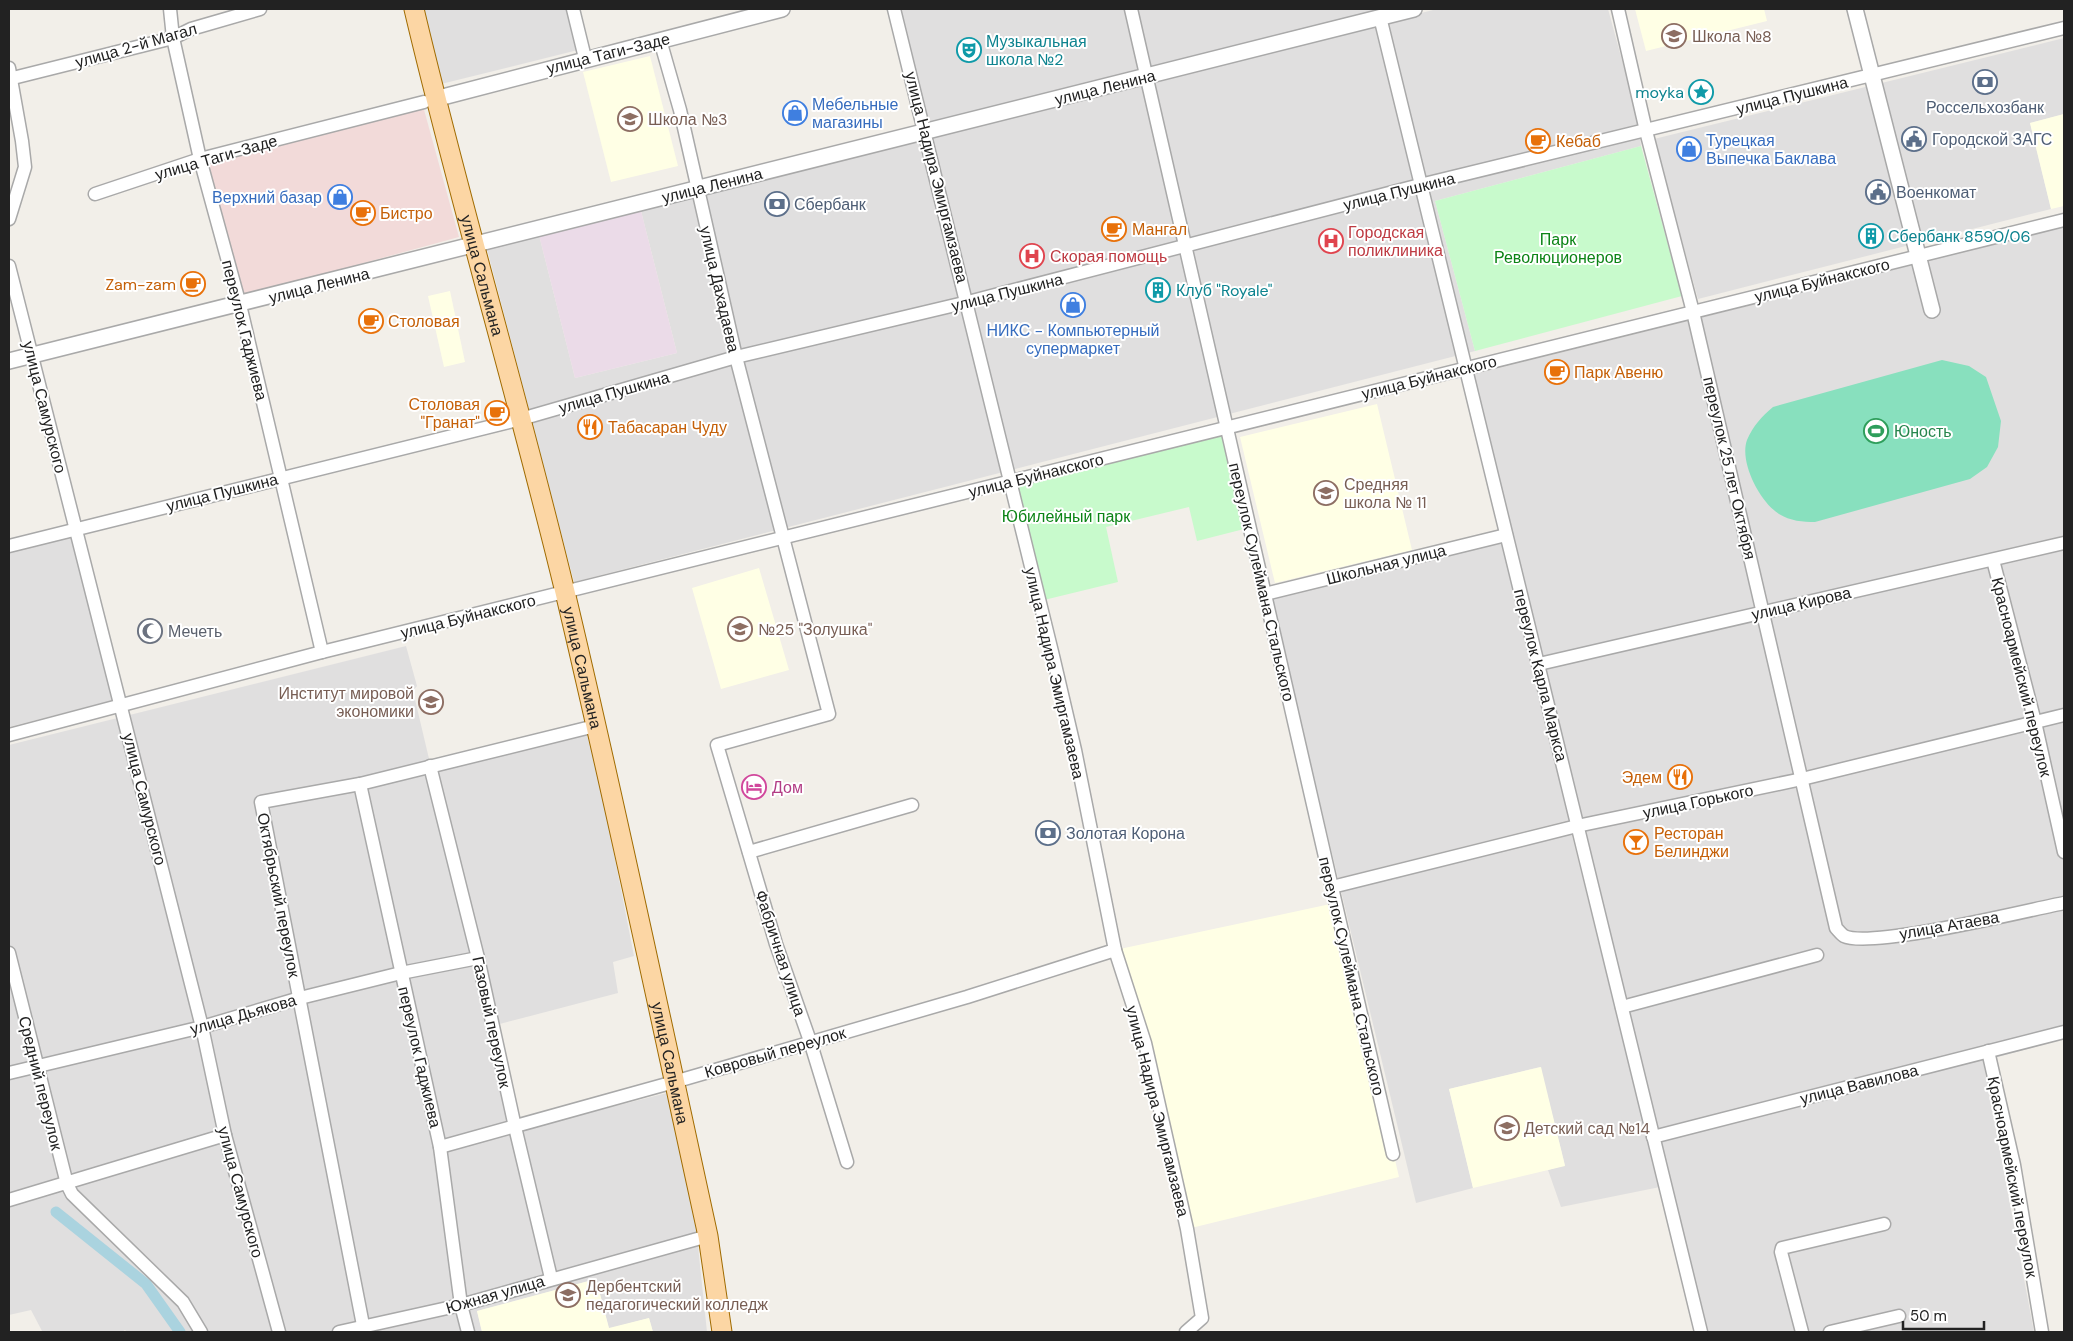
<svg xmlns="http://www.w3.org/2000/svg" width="2073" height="1341" viewBox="0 0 2073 1341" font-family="'DM Sans',sans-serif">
	<rect width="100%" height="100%" fill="#f2efe9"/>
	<g fill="#e0dfdf">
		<polygon points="417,9 566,9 578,50 437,85"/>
		<polygon points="899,9 1386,9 928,125"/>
		<polygon points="1437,9 1608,9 1638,119 1641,146 1435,201 1475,351 574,582 487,249 539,235 575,378 677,353 641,211"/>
		<polygon points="2064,38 2064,114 2030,123 2051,209 1698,299 1654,139"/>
		<polygon points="2064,227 2064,1039 1983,1061 2034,1332 1706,1332 1471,375"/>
		<polygon points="71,535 114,700 9,727 9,552"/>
		<polygon points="1501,542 1570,820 1338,878 1271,599"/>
		<polygon points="406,646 417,686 413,691 430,763 590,731 634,956 613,962 618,993 496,1025 520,1130 667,1093 696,1227 707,1332 653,1332 649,1318 609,1329 596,1279 477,1311 482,1332 127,1332 125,1330 122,1332 53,1332 42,1331 31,1310 9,1315 9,745"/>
		<polygon points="1571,832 1660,1187 1561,1207 1548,1170 1565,1165 1540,1067 1449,1089 1473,1188 1416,1203 1341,891"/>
	</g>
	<polygon fill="#f2dad9" points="423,106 459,237 243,296 206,162"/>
	<polygon fill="#ebdbe8" points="641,211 677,353 575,378 539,235"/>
	<g fill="#ffffe5">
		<polygon points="1635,9 1764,9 1767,21 1646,51"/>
		<polygon points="650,56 678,166 611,182 583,72"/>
		<polygon points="2064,114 2064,206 2051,209 2030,123"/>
		<polygon points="450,291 465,362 444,367 428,296"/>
		<polygon points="1377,404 1412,550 1275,583 1240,437"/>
		<polygon points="759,568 789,670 721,689 692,588"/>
		<polygon points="1335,903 1399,1177 1187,1229 1115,950"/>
		<polygon points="1541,1067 1565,1166 1473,1188 1449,1089"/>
		<polygon points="596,1279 609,1328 649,1318 653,1332 482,1332 477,1311"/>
	</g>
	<g fill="#c8facc">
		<polygon points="1641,146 1682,296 1475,351 1435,201"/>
		<polygon points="1226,435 1248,528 1197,541 1189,507 1106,527 1118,582 1044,600 1017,485"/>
	</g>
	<path fill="#88e0be" d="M1942,360l27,6 17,11 15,44 -3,26 -11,20 -17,12 -155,43c-12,0 -25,-1 -36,-8 -19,-12 -40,-52 -32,-74 6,-14 15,-24 26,-33z"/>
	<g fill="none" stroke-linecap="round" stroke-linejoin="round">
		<polyline stroke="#aad3df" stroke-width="11" points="56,1212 146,1284 180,1332"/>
		<defs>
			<g id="minor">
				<polyline points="170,9 173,38 200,159 240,305 322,652"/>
				<polyline points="573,9 585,58"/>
				<polyline points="894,9 1053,656 1075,750 1115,950 1145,1043 1187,1229 1202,1318 1186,1332"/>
				<polyline points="1131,9 1393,1154"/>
				<path d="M1618,9l28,122 47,181 143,616c2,2 5,6 8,8 27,13 184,-26 220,-33"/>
				<polyline points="1380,17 1701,1332"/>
				<polyline points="660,40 680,110 736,357 829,714 717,745 776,944 810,1041 847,1162"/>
				<polyline points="9,68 22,141 25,167 9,219"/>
				<polyline points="9,79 173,38 191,29 260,9"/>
				<polyline points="95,194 200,159 424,102"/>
				<polyline points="9,266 202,1027 225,1135 279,1332"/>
				<polyline points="9,546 521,419 736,357 968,302 1420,185 2064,28"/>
				<polyline points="1993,560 2035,722 2064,852"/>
				<polyline points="1265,594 1506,535"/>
				<polyline points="1539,664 2064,543"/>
				<polyline points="9,735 322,652 2064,220"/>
				<polyline points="430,766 478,958 515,1127 551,1278"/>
				<polyline points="360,784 440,1147 461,1305 468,1332"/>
				<polyline points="749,852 912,805"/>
				<polyline points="1332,887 1577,826 1802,779 2064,715"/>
				<polyline points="9,953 67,1184 72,1194 183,1302 201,1332"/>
				<polyline points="1622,1007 1817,955"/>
				<polyline points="1988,1051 2014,1165 2042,1332"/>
				<polyline points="9,1073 202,1027 300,998 401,973 478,958"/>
				<polyline points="1653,1137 2064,1032"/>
				<polyline points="440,1147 674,1082 967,997 1115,950"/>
				<polyline points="9,1200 225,1135"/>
				<polyline points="363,1325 261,802 360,784 595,726"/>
				<polyline points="339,1332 461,1305 708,1236"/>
				<polyline points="1802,1332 1781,1252 1782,1248 1884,1224"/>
				<polyline points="1830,1332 1899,1316"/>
			</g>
			<g id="tertiary">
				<polyline points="1855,9 1932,310"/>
				<polyline points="435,99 782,9"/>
				<polyline points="9,361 1414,9"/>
			</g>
			<g id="primary">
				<path id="s1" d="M414,9c46,195 104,388 151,583 51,214 96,429 143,644l14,96"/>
			</g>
		</defs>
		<use href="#minor" stroke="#a9a9a9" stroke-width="15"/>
		<use href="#tertiary" stroke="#a9a9a9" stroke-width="18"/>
		<use href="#primary" stroke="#a06b00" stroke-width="21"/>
		<use href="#minor" stroke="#fff" stroke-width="12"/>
		<use href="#tertiary" stroke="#fff" stroke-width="15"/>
		<use href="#primary" stroke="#fcd6a4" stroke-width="19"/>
	</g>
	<defs>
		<symbol id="school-ring" viewBox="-11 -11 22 22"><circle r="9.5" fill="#fff" stroke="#8d6e63" stroke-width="1.5"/><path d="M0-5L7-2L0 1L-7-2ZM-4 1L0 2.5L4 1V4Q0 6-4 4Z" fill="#8d6e63"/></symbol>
		<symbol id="theatre-ring" viewBox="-11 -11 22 22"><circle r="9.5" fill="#fff" stroke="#0f9aa8" stroke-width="1.5"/><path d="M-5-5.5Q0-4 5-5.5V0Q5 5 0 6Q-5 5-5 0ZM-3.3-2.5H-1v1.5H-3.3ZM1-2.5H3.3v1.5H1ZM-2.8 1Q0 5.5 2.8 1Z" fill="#0f9aa8"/></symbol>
		<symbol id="bank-ring" viewBox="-11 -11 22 22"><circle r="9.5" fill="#fff" stroke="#5c6f8a" stroke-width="1.5"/><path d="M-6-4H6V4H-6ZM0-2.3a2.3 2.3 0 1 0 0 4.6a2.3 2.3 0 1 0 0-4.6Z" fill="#5c6f8a"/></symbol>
		<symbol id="sight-ring" viewBox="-11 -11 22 22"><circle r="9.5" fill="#fff" stroke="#0f9aa8" stroke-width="1.5"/><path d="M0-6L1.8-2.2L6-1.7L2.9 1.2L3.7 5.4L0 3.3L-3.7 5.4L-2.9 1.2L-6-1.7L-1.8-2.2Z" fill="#0f9aa8"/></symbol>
		<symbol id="shop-ring" viewBox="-11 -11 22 22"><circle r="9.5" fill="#fff" stroke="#3f7fe0" stroke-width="1.5"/><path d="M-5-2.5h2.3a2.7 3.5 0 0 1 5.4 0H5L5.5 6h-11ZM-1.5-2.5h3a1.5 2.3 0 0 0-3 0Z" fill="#3f7fe0"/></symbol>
		<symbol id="civic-ring" viewBox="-11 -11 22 22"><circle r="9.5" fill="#fff" stroke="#5c6f8a" stroke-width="1.5"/><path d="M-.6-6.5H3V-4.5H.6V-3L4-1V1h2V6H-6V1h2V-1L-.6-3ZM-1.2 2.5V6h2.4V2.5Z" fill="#5c6f8a"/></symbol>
		<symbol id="cafe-ring" viewBox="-11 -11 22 22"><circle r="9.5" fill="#fff" stroke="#e8710a" stroke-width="1.5"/><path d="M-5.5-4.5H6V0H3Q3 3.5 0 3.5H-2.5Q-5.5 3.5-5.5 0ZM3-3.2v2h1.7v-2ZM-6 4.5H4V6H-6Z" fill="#e8710a"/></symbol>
		<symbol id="building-ring" viewBox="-11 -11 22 22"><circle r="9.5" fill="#fff" stroke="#0f9aa8" stroke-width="1.5"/><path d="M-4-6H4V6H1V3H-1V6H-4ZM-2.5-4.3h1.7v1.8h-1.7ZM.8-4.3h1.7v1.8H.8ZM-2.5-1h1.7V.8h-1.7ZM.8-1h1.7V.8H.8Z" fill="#0f9aa8"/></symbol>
		<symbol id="hospital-ring" viewBox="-11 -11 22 22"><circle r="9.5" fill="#fff" stroke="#e0444e" stroke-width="1.5"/><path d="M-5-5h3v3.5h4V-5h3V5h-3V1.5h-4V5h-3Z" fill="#e0444e"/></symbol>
		<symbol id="restaurant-ring" viewBox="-11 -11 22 22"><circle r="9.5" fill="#fff" stroke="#e8710a" stroke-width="1.5"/><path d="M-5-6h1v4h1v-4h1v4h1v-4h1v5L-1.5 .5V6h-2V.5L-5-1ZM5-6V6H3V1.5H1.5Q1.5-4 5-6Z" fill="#e8710a"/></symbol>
		<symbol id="stadium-ring" viewBox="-11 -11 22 22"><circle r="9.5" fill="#fff" stroke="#2e9e5b" stroke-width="1.5"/><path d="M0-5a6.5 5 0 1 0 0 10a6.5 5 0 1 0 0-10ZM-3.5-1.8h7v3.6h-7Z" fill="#2e9e5b"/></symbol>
		<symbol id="mosque-ring" viewBox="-11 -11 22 22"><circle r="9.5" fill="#fff" stroke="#6b7280" stroke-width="1.5"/><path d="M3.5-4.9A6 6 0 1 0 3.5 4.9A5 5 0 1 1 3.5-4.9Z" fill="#6b7280"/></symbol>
		<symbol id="hotel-ring" viewBox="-11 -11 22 22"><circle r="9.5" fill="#fff" stroke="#d1479c" stroke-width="1.5"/><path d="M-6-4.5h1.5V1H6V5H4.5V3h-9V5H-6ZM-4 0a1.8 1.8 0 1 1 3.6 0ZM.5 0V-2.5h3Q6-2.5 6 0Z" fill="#d1479c"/></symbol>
		<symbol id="bar-ring" viewBox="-11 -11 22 22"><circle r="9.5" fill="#fff" stroke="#e8710a" stroke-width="1.5"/><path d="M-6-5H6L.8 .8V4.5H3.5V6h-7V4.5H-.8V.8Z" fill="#e8710a"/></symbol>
		<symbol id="university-ring" viewBox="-11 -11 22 22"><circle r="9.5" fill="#fff" stroke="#8d6e63" stroke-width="1.5"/><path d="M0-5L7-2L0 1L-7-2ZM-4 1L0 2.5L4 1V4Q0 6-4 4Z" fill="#8d6e63"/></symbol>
	</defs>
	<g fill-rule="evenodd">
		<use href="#school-ring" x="1660" y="22" width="28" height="28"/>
		<use href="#theatre-ring" x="955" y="36" width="28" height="28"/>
		<use href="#bank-ring" x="1971" y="68" width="28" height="28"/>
		<use href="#sight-ring" x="1687" y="78" width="28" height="28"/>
		<use href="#shop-ring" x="781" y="99" width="28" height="28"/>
		<use href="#school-ring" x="616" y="105" width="28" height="28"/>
		<use href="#civic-ring" x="1900" y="125" width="28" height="28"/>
		<use href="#cafe-ring" x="1524" y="127" width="28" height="28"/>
		<use href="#shop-ring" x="1675" y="135" width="28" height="28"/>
		<use href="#civic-ring" x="1864" y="178" width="28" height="28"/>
		<use href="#shop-ring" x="326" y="183" width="28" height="28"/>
		<use href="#bank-ring" x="763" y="190" width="28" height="28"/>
		<use href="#cafe-ring" x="349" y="199" width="28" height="28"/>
		<use href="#cafe-ring" x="1100" y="215" width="28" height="28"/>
		<use href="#building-ring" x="1857" y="222" width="28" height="28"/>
		<use href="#hospital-ring" x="1317" y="227" width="28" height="28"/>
		<use href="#hospital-ring" x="1018" y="242" width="28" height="28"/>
		<use href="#cafe-ring" x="179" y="270" width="28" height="28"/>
		<use href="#building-ring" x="1144" y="276" width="28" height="28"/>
		<use href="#shop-ring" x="1059" y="291" width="28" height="28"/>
		<use href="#cafe-ring" x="357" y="307" width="28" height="28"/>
		<use href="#cafe-ring" x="1543" y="358" width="28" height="28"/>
		<use href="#cafe-ring" x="483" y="399" width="28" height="28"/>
		<use href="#restaurant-ring" x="576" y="413" width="28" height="28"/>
		<use href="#stadium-ring" x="1862" y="417" width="28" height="28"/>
		<use href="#school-ring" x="1312" y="479" width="28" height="28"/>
		<use href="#school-ring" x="726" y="615" width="28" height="28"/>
		<use href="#mosque-ring" x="136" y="617" width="28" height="28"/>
		<use href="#school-ring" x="417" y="688" width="28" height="28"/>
		<use href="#restaurant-ring" x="1666" y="763" width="28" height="28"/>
		<use href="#hotel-ring" x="740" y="773" width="28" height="28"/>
		<use href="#bank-ring" x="1034" y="819" width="28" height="28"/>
		<use href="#bar-ring" x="1622" y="828" width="28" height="28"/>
		<use href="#school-ring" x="1493" y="1114" width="28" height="28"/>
		<use href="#university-ring" x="554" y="1281" width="28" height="28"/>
	</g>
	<g text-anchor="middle" stroke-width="4" stroke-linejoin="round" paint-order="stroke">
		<g font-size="16" fill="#785e54" stroke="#fff" text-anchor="start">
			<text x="1692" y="42">Школа №8</text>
			<text x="648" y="125">Школа №3</text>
			<text x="1344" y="490">Средняя<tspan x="1344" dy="18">школа № 11</tspan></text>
			<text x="758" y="635">№25 "Золушка"</text>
			<text x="414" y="699" text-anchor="end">Институт мировой<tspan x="414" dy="18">экономики</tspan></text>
			<text x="1524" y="1134">Детский сад №14</text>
			<text x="586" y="1292">Дербентский<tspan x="586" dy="18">педагогический колледж</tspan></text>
		</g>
		<g font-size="16" fill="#0d838f" stroke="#fff" text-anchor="start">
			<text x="986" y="47">Музыкальная<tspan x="986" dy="18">школа №2</tspan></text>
			<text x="1684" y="98" text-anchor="end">moyka</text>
			<text x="1888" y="242">Сбербанк 8590/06</text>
			<text x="1176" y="296">Клуб "Royale"</text>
		</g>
		<g font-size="16" fill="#222" stroke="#fff">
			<text transform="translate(136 45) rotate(-16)" y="6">улица 2-й Магал</text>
			<text transform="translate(608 53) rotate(-14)" y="6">улица Таги-Заде</text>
			<text transform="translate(1105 87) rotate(-14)" y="6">улица Ленина</text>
			<text transform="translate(1792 95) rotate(-14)" y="6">улица Пушкина</text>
			<text transform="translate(216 157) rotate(-16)" y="6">улица Таги-Заде</text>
			<text transform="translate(937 177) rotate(76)" y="6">улица Надира Эмиргамзаева</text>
			<text transform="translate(712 185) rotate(-14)" y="6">улица Ленина</text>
			<text transform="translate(1399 191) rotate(-14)" y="6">улица Пушкина</text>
			<text dy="6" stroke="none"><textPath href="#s1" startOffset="275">улица Сальмана</textPath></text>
			<text transform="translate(1822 280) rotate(-14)" y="6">улица Буйнакского</text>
			<text transform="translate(319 285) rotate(-14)" y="6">улица Ленина</text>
			<text transform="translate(720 289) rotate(77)" y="6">улица Дахадаева</text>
			<text transform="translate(1007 292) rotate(-14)" y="6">улица Пушкина</text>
			<text transform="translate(245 330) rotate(76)" y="6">переулок Гаджиева</text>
			<text transform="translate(1429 377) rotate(-14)" y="6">улица Буйнакского</text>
			<text transform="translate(614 392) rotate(-16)" y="6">улица Пушкина</text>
			<text transform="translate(45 407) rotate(76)" y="6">улица Самурского</text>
			<text transform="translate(1730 468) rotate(77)" y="6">переулок 25 лет Октября</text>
			<text transform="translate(1036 475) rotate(-14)" y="6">улица Буйнакского</text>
			<text transform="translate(222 492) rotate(-14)" y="6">улица Пушкина</text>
			<text transform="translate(1386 564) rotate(-14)" y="6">Школьная улица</text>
			<text transform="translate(1262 582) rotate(77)" y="6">переулок Сулеймана Стальского</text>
			<text transform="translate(1801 603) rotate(-13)" y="6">улица Кирова</text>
			<text transform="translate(468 616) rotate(-14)" y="6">улица Буйнакского</text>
			<text dy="6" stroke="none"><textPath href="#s1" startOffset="680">улица Сальмана</textPath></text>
			<text transform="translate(1055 673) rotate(77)" y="6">улица Надира Эмиргамзаева</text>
			<text transform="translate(1541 675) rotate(76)" y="6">переулок Карла Маркса</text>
			<text transform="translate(2022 677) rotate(76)" y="6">Красноармейский переулок</text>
			<text transform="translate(145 799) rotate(76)" y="6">улица Самурского</text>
			<text transform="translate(1698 801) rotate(-12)" y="6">улица Горького</text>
			<text transform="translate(279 895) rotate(79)" y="6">Октябрьский переулок</text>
			<text transform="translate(1949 925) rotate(-10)" y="6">улица Атаева</text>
			<text transform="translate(781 953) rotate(72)" y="6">Фабричная улица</text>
			<text transform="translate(1352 976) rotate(77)" y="6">переулок Сулеймана Стальского</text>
			<text transform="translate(243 1014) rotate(-16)" y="6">улица Дьякова</text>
			<text transform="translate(492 1022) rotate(78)" y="6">Газовый переулок</text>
			<text transform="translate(775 1052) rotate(-16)" y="6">Ковровый переулок</text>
			<text transform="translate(420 1057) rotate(77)" y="6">переулок Гаджиева</text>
			<text dy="6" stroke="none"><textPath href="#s1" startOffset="1085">улица Сальмана</textPath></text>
			<text transform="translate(41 1083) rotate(76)" y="6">Средний переулок</text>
			<text transform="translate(1859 1084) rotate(-14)" y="6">улица Вавилова</text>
			<text transform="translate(1158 1111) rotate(76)" y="6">улица Надира Эмиргамзаева</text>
			<text transform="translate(2013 1177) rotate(79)" y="6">Красноармейский переулок</text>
			<text transform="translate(241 1192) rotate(75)" y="6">улица Самурского</text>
			<text transform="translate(495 1294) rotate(-16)" y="6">Южная улица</text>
		</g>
		<g font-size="16" fill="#366cbe" stroke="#fff" text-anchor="start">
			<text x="812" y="110">Мебельные<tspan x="812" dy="18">магазины</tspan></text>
			<text x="1706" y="146">Турецкая<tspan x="1706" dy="18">Выпечка Баклава</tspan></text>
			<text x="322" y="203" text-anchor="end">Верхний базар</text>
			<text x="1073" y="336" text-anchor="middle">НИКС - Компьютерный<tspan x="1073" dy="18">супермаркет</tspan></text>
		</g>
		<g font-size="16" fill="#4e5e75" stroke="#fff" text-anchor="start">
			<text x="1985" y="113" text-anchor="middle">Россельхозбанк</text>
			<text x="1932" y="145">Городской ЗАГС</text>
			<text x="1896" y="198">Военкомат</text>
			<text x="794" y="210">Сбербанк</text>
			<text x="1066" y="839">Золотая Корона</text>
		</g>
		<g font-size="16" fill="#c56008" stroke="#fff" text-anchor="start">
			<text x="1556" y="147">Кебаб</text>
			<text x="380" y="219">Бистро</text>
			<text x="1132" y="235">Мангал</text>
			<text x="176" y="290" text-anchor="end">Zam-zam</text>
			<text x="388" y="327">Столовая</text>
			<text x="1574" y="378">Парк Авеню</text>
			<text x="480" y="410" text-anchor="end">Столовая<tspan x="480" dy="18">"Гранат"</tspan></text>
			<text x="608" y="433">Табасаран Чуду</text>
			<text x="1662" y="783" text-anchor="end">Эдем</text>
			<text x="1654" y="839">Ресторан<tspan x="1654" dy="18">Белинджи</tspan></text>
		</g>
		<g font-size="16" fill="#be3a42" stroke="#fff" text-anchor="start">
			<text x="1348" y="238">Городская<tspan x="1348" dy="18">поликлиника</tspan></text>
			<text x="1050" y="262">Скорая помощь</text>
		</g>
		<g font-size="16" fill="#0c8416" stroke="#fff">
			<text x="1558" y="245">Парк<tspan x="1558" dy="18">Революционеров</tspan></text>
			<text x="1066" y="522">Юбилейный парк</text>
		</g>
		<g font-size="16" fill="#27864d" stroke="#fff" text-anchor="start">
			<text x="1894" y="437">Юность</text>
		</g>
		<g font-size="16" fill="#5b616d" stroke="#fff" text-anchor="start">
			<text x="168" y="637">Мечеть</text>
		</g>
		<g font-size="16" fill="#b23c85" stroke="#fff" text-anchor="start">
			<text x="772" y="793">Дом</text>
		</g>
	</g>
	<rect width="2073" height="1341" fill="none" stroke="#222222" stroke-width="20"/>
	<path d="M1903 1321v8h81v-8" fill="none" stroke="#222222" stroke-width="2.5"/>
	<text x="1910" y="1321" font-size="15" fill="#222222" stroke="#ffffff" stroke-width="4" paint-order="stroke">50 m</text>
</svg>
